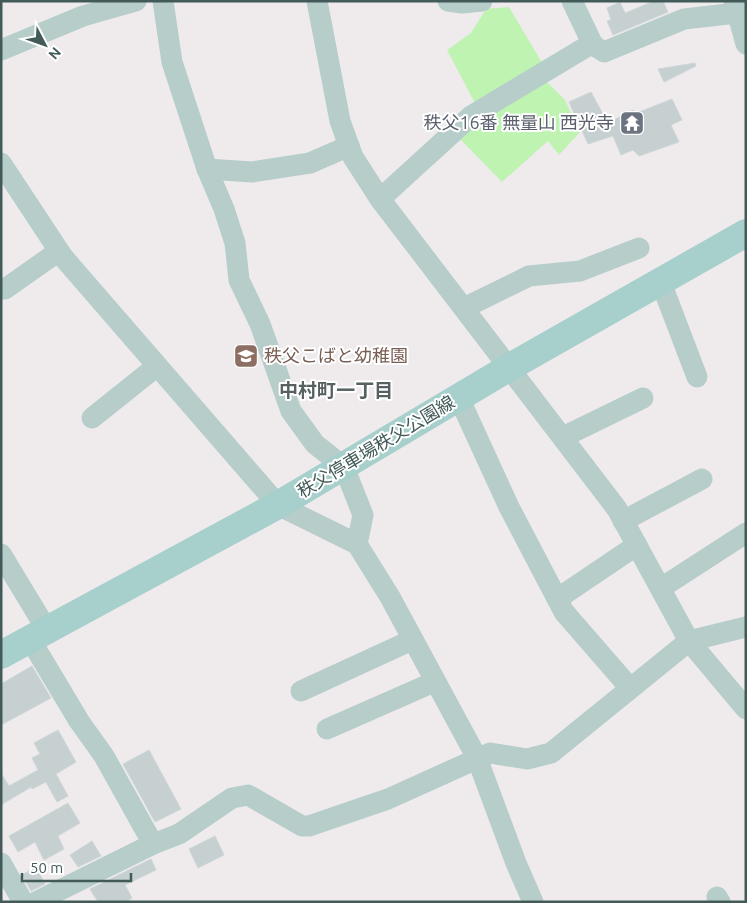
<svg xmlns="http://www.w3.org/2000/svg" width="747" height="903" viewBox="0 0 747 903" font-family="Ubuntu,'Noto Sans JP',sans-serif">
	<rect width="100%" height="100%" fill="#efebed"/>
	<g fill="#bff3b2">
		<polygon points="509,7 544,66 478,109 447,50 471,33 486,9"/>
		<polygon points="543,78 565,100 580,132 559,155 548,141 502,182 459,138 478,118"/>
	</g>
	<g fill="#c6d0d1" stroke="#ced7d8">
		<polygon points="654,1 663,1 668,12 613,35 607,21 611,20 607,8 620,2 625,13"/>
		<polygon points="695,63 696,66 664,82 658,69"/>
		<polygon points="591,92 608,123 633,110 634,114 672,99 682,120 671,125 679,142 639,156 633,150 621,155 613,136 588,144 569,102"/>
		<polygon points="32,666 51,698 1,725 1,684"/>
		<polygon points="58,730 76,762 56,774 68,796 57,802 46,782 32,789 31,787 1,805 1,773 9,786 38,770 32,758 40,754 34,743"/>
		<polygon points="149,750 181,809 155,822 123,764"/>
		<polygon points="68,803 80,823 58,836 64,849 44,860 35,842 18,852 9,836"/>
		<polygon points="215,836 224,855 198,868 189,849"/>
		<polygon points="92,841 101,856 78,867 70,855"/>
		<polygon points="151,859 156,870 125,885 132,898 126,902 98,902 90,889"/>
		<polygon points="36,867 45,884 31,891 22,875"/>
	</g>
	<g fill="none" stroke-linecap="round" stroke-linejoin="round">
		<g stroke="#b7cdca" stroke-width="21">
			<polyline points="163,1 172,62 207,169 224,209 235,243 239,280 260,324 291,411 315,444 344,467 363,515 357,544"/>
			<polyline points="317,1 340,121 353,157 380,199 617,509 689,641 746,709"/>
			<polyline points="448,1 462,3 482,1"/>
			<polyline points="572,1 593,45"/>
			<polyline points="734,1 746,44"/>
			<polyline points="1,50 83,16 136,1"/>
			<polyline points="1,163 63,257 278,505 357,544 390,597 477,758 516,863 533,902"/>
			<polyline points="207,169 252,172 310,163 349,146"/>
			<polyline points="380,199 471,116 586,47 593,45 604,52 684,19 737,13"/>
			<polyline points="660,280 697,377"/>
			<polyline points="5,289 59,251"/>
			<polyline points="464,308 529,276 580,271 639,248"/>
			<polyline points="459,398 509,507 564,612 630,688"/>
			<polyline points="92,418 157,366"/>
			<polyline points="563,437 643,398"/>
			<polyline points="623,521 702,479"/>
			<polyline points="1,554 47,630"/>
			<polyline points="661,588 746,533"/>
			<polyline points="557,599 637,545"/>
			<polyline points="30,639 79,721 104,756 153,844"/>
			<polyline points="301,691 412,640"/>
			<polyline points="327,729 434,682"/>
			<polyline points="1,863 23,902"/>
			<polyline points="717,897 720,902"/>
			<polyline points="36,902 153,844 179,834 232,798 248,795 302,826 309,826 388,799 490,753 527,759 551,753 689,641 746,627"/>
		</g>
		<polyline stroke="#a7cfcb" stroke-width="28" points="1,655 278,505 510,367 746,233"/>
	</g>
	<defs>
		<symbol id="temple-square" viewBox="-11 -11 22 22"><rect x="-9" y="-9" width="18" height="18" rx="4" fill="#6b7280" stroke="#fff"/><path d="M0-6L5-2H3V0L6.5 2.5H4V6H1.5V3h-3V6H-4V2.5H-6.5L-3 0V-2H-5Z" fill="#fff"/></symbol>
		<symbol id="school-square" viewBox="-11 -11 22 22"><rect x="-9" y="-9" width="18" height="18" rx="4" fill="#8d6e63" stroke="#fff"/><path d="M0-5L7-2L0 1L-7-2ZM-4 1L0 2.5L4 1V4Q0 6-4 4Z" fill="#fff"/></symbol>
	</defs>
	<g fill-rule="evenodd">
		<use href="#temple-square" x="618" y="109" width="28" height="28"/>
		<use href="#school-square" x="232" y="342" width="28" height="28"/>
	</g>
	<g text-anchor="middle" stroke-width="4" stroke-linejoin="round" paint-order="stroke">
		<g font-size="18" fill="#5b616d" stroke="#fff" text-anchor="end">
			<text x="614" y="129">秩父16番 無量山 西光寺</text>
		</g>
		<g font-size="18" fill="#785e54" stroke="#fff" text-anchor="start">
			<text x="264" y="362">秩父こばと幼稚園</text>
		</g>
		<g font-size="18" fill="#425b58" stroke="#fff">
			<text transform="translate(376 447) rotate(-31)" y="6">秩父停車場秩父公園線</text>
		</g>
		<g font-size="19" font-weight="bold" fill="#576161" stroke="#fff">
			<text x="336" y="397">中村町一丁目</text>
		</g>
	</g>
	<rect width="747" height="903" fill="none" stroke="#425b58" stroke-width="5"/>
	<g transform="translate(45 45) rotate(131)" stroke="#ffffff" stroke-width="4" paint-order="stroke">
	<path d="M0-4L9 19L0 12L-9 19Z" fill="#425b58"/>
	<text y="-8" font-size="14" font-weight="bold" text-anchor="middle" fill="#425b58">N</text>
	</g>
	<path d="M22 873v8h109v-8" fill="none" stroke="#425b58" stroke-width="2.5"/>
	<text x="30" y="873" font-size="15" fill="#425b58" stroke="#ffffff" stroke-width="4" paint-order="stroke">50 m</text>
</svg>
